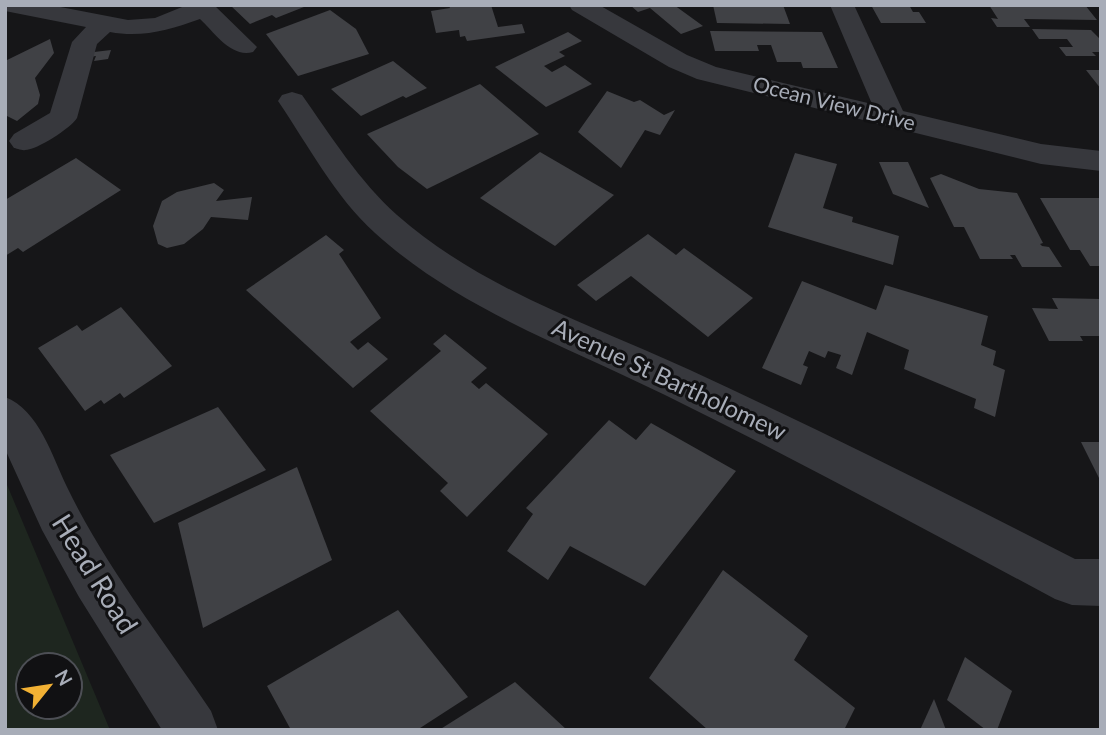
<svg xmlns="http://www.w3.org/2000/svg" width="1106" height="735" viewBox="0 0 1106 735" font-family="Lato,sans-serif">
	<rect width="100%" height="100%" fill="#161618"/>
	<path fill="#1e261f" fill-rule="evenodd" d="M5,480l105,250h-105zM28,665h42v42h-42z"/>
	<g fill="#404145">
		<polygon points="230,5 309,5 276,18 272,15 250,24"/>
		<polygon points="452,5 491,5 498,27 522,24 525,33 467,41 465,36 460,37 459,30 436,33 431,11 450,8 449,6"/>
		<polygon points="630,5 674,5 703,26 681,34 650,8 638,12"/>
		<polygon points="713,5 783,5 790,24 717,23"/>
		<polygon points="871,5 909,5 913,12 919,12 926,23 881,23"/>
		<polygon points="989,5 1085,5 1097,20 1024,19 1030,27 997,27 991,18 998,19"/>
		<polygon points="330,10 356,29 369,54 298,76 266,34"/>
		<polygon points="1032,29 1091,30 1101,40 1101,52 1092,52 1096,56 1066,56 1059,47 1073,47 1067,39 1039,39"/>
		<polygon points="710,31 822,32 838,68 803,68 801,62 777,62 771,45 757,45 759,51 715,51"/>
		<polygon points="568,32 582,41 559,52 565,56 544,66 552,72 565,65 592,84 546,107 495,67"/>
		<polygon points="50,39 54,53 35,78 40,95 38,104 17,121 5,115 5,61"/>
		<polygon points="111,50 108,59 94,61 96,56 88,57 94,52"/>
		<polygon points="393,61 427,88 406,98 403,96 361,116 331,89"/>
		<polygon points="1086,70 1101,70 1101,89"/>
		<polygon points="480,84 539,134 427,189 398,167 367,134"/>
		<polygon points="607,91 634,102 640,100 664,115 675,110 660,135 645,130 621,168 578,132"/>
		<polygon points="540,152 614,195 555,246 480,198"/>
		<polygon points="795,153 837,164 823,208 853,217 852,222 899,236 893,265 768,227"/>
		<polygon points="76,158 121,190 23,252 18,248 5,256 5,200"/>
		<polygon points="879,162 908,162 929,208 893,194"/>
		<polygon points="941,174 979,189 1017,193 1043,243 1040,244 1042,246 1049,247 1062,267 1022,267 1015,255 1010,255 1013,259 980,259 964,227 954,227 930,178"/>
		<polygon points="214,183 224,190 216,201 252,197 248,220 211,217 203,229 184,244 167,248 158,244 153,226 162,201 177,192"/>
		<polygon points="1040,198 1101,198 1101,266 1090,266 1080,250 1070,250"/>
		<polygon points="648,234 676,255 684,248 753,298 708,337 631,276 596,301 577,285"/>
		<polygon points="326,235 344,250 339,254 381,318 350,342 358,350 368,342 388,359 353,388 246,290"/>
		<polygon points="802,281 876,310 885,285 988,316 981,345 996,351 993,365 1005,370 995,417 974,408 976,399 904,369 909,350 867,332 852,375 836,368 841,355 828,351 825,358 809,351 803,365 808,367 801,385 762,368"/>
		<polygon points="1052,298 1101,299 1101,336 1080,336 1083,341 1049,341 1032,308 1058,309"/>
		<polygon points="121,307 172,366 124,398 120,393 104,404 101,400 85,411 38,348 77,325 82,331"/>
		<polygon points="445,334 487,368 471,382 479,389 486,383 548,434 467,517 440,491 448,483 370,411 441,351 433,344"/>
		<polygon points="218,407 266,470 154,523 110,455"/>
		<polygon points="609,420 636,440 651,423 736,471 645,586 570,546 548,580 507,551 533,514 526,508"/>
		<polygon points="1081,442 1101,442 1101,482"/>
		<polygon points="297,467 332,560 203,628 178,523"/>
		<polygon points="723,570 808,636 794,660 855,708 844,730 708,730 649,678"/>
		<polygon points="398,610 468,697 417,730 291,730 267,686"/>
		<polygon points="965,657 1012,691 997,730 986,730 947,700"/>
		<polygon points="515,682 567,730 439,730"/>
		<polygon points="934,699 946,730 920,730"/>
	</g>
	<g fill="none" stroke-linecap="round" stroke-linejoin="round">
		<g fill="#37383d" fill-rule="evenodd">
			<path d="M5,5h45l78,15 27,-2 32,-13h27l43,42 -4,5c-22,6 -38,-19 -53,-33 -31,11 -58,19 -90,13l-13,12 -20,74c-6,10 -40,32 -52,32 -2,1 -10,-2 -11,-2l-5,-7 5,-7 36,-21 22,-71 14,-15 -81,-16z"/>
			<polygon points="569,5 599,5 687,55 716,67 872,104 830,5 854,5 903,111 1041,144 1101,151 1101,171 1041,164 697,79 669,67 572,10"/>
			<path d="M292,92l10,3c29,41 57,86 95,120 84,74 194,110 293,155 130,60 258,124 385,189h26v47l-29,-1 -17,-6c-129,-69 -258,-139 -390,-204 -99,-49 -206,-86 -290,-162 -40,-36 -67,-88 -97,-132l4,-6z"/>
			<path d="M5,397c34,13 47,59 62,90 38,79 95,151 144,224l7,19h-56l-83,-133 -37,-67 -37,-81z"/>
		</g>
	</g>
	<g text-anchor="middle" stroke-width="6" stroke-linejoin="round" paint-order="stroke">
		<g font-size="21" fill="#a8adb8" stroke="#111113">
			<text transform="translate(834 104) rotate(14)" y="7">Ocean View Drive</text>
		</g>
		<g font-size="24" fill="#a8adb8" stroke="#111113">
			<text transform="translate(669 380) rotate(25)" y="8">Avenue St Bartholomew</text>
		</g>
		<g font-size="28" fill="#a8adb8" stroke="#111113">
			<text transform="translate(95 574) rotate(58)" y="10">Head Road</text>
		</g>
	</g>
	<rect width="1106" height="735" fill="none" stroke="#a8adb8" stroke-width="14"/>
	<g transform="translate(49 686) rotate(60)"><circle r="33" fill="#111113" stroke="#4d4f55" stroke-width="2"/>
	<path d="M0-5L12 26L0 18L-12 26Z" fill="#f2b134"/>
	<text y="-10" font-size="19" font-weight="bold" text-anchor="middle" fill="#a8adb8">N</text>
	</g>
</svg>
